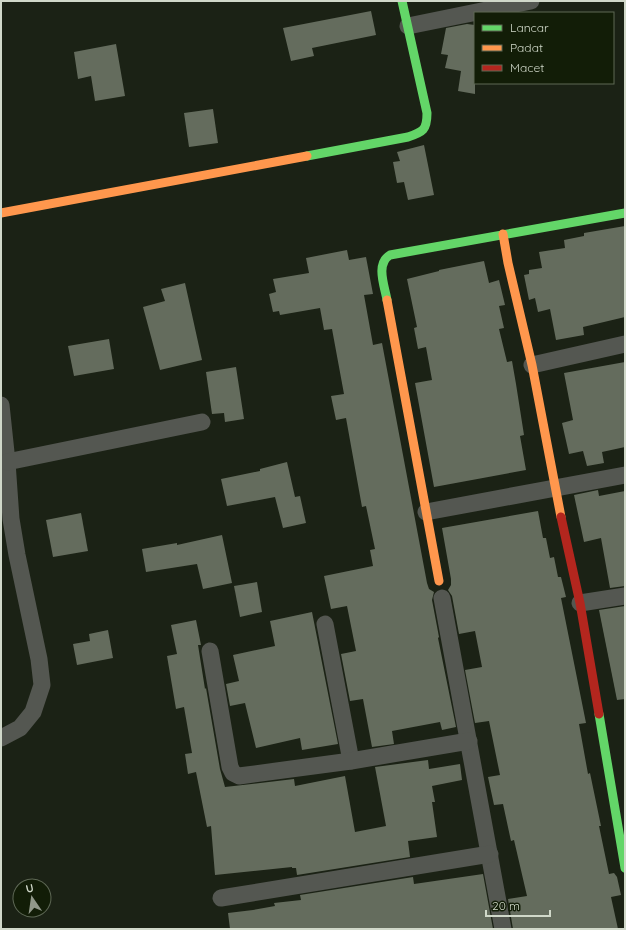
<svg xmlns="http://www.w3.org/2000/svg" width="626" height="930" viewBox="0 0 626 930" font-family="Quicksand,sans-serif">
	<rect width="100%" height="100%" fill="#1b2215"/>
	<g fill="#646c5d">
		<polygon points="371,11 376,35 312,48 314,56 291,61 283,28"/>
		<polygon points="467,24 475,25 475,94 458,91 461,71 445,68 448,55 441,54 446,28"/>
		<polygon points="116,44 125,96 95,101 91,76 78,79 74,52"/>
		<polygon points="213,109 218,143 189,147 184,113"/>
		<polygon points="424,145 434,195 408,200 404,182 397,183 393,162 400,161 397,152"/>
		<polygon points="625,226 625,317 583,327 584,335 556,340 550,309 538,312 535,298 529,300 524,275 529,274 529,270 542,268 539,252 565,248 564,240 584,236 584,233"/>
		<polygon points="347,250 349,260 366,257 373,294 364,295 373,345 382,343 427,583 429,589 434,592 432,600 439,637 438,638 456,727 442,730 440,722 392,731 394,744 372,747 363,699 350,701 341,654 356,651 347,606 331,609 324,576 373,566 370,550 375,549 366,506 362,507 346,418 336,420 331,396 344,394 332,329 324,330 320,308 280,315 279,311 273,312 269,294 276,292 273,279 309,273 306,258"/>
		<polygon points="484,261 489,283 499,280 505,305 499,306 504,328 499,329 507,362 512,361 516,384 524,435 520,436 526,470 434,487 415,383 432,380 426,347 418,349 414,328 417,327 407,279 439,271 439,270"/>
		<polygon points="185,283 202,360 160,370 143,307 165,301 161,289"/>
		<polygon points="109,339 114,369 74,376 68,346"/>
		<polygon points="625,362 625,447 602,452 604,463 587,466 583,451 569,454 562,423 573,420 564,373"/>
		<polygon points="236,367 244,419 225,422 224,413 212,414 206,372"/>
		<polygon points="287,462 295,497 300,496 306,523 283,528 275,497 227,506 221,479 260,471 260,469"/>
		<polygon points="598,490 599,496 625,491 625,586 610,588 601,538 584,542 574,495"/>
		<polygon points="538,511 543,538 546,538 550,558 554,557 558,577 561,577 566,597 561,598 586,723 579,724 588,774 590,773 601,826 599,826 609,874 614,873 617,877 621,895 611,897 618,929 513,929 508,899 527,896 514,840 511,841 503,804 494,805 488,777 500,775 489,721 475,723 465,670 482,667 475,631 459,634 452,596 448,590 451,585 451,579 442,528"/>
		<polygon points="81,513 88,551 53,557 46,520"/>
		<polygon points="222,535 232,583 203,589 197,564 146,572 142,549 177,543 177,545"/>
		<polygon points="257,582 262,612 240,617 234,586"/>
		<polygon points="625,606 625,699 617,700 599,610"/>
		<polygon points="312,612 338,744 302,750 300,738 256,748 245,703 230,706 226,684 239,681 233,655 275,646 270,621"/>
		<polygon points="196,620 201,645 198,645 205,689 206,688 220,769 225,787 294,779 295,786 345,776 355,832 386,826 375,767 428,760 429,769 460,764 462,780 432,786 435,802 432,802 437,837 408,841 410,857 297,875 296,868 292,868 292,867 215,875 211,826 207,827 196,772 188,774 185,754 192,753 184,707 176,709 167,656 177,654 171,625"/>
		<polygon points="108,630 113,658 77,665 73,644 90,641 89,634"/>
		<polygon points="483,874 493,929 230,929 228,913 253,910 275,906 274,903 301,900 300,895 413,877 414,884"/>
	</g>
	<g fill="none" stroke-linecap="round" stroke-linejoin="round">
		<g stroke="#545751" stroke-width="17">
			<polyline points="408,26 531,1"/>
			<polyline points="532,365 625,344"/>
			<polyline points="1,405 7,462 11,519 17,555 39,659 42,685 33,712 20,728 1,738"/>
			<polyline points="7,462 202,422"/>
			<polyline points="426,512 625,475"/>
			<polyline points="442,598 503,929"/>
			<polyline points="580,603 625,596"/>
			<polyline points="325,624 351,761"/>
			<polyline points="210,651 230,767 233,773 239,776 351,761 469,741"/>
			<polyline points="221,898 490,854"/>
		</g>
		<g stroke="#63d668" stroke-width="9">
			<path d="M307,156l101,-19c15,-5 19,-7 19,-24l-25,-112"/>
			<path d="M387,300c-2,-13 -12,-36 3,-45l235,-42"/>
			<polyline points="599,714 625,868"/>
		</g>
		<g stroke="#ff974d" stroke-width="9">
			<polyline points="1,213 307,156"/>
			<polyline points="503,234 508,263 532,365 561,517"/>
			<polyline points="387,300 439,581"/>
		</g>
		<polyline stroke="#b3261e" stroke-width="9" points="561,517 580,603 599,714"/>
	</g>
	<rect width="626" height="930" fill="none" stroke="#d0d8c9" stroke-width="4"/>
	<rect x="474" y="12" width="140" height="72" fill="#121d07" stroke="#5e6855"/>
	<rect x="482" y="25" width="20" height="6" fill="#63d668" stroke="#5e6855"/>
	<text x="510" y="32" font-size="12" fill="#d0d8c9">Lancar</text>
	<rect x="482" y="45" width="20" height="6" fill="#ff974d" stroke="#5e6855"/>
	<text x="510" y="52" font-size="12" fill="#d0d8c9">Padat</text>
	<rect x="482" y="65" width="20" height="6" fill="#b3261e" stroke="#5e6855"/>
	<text x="510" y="72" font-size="12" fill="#d0d8c9">Macet</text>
	<g transform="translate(32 898) rotate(347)"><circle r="19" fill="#121d07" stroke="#5e6855"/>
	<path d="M0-3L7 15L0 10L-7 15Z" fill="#91988a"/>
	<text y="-6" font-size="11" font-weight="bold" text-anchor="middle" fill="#d0d8c9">U</text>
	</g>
	<path d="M486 910v6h64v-6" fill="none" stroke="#d0d8c9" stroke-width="2"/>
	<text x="492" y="910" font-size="12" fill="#d0d8c9" stroke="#121d07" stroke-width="3" paint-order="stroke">20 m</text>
</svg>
